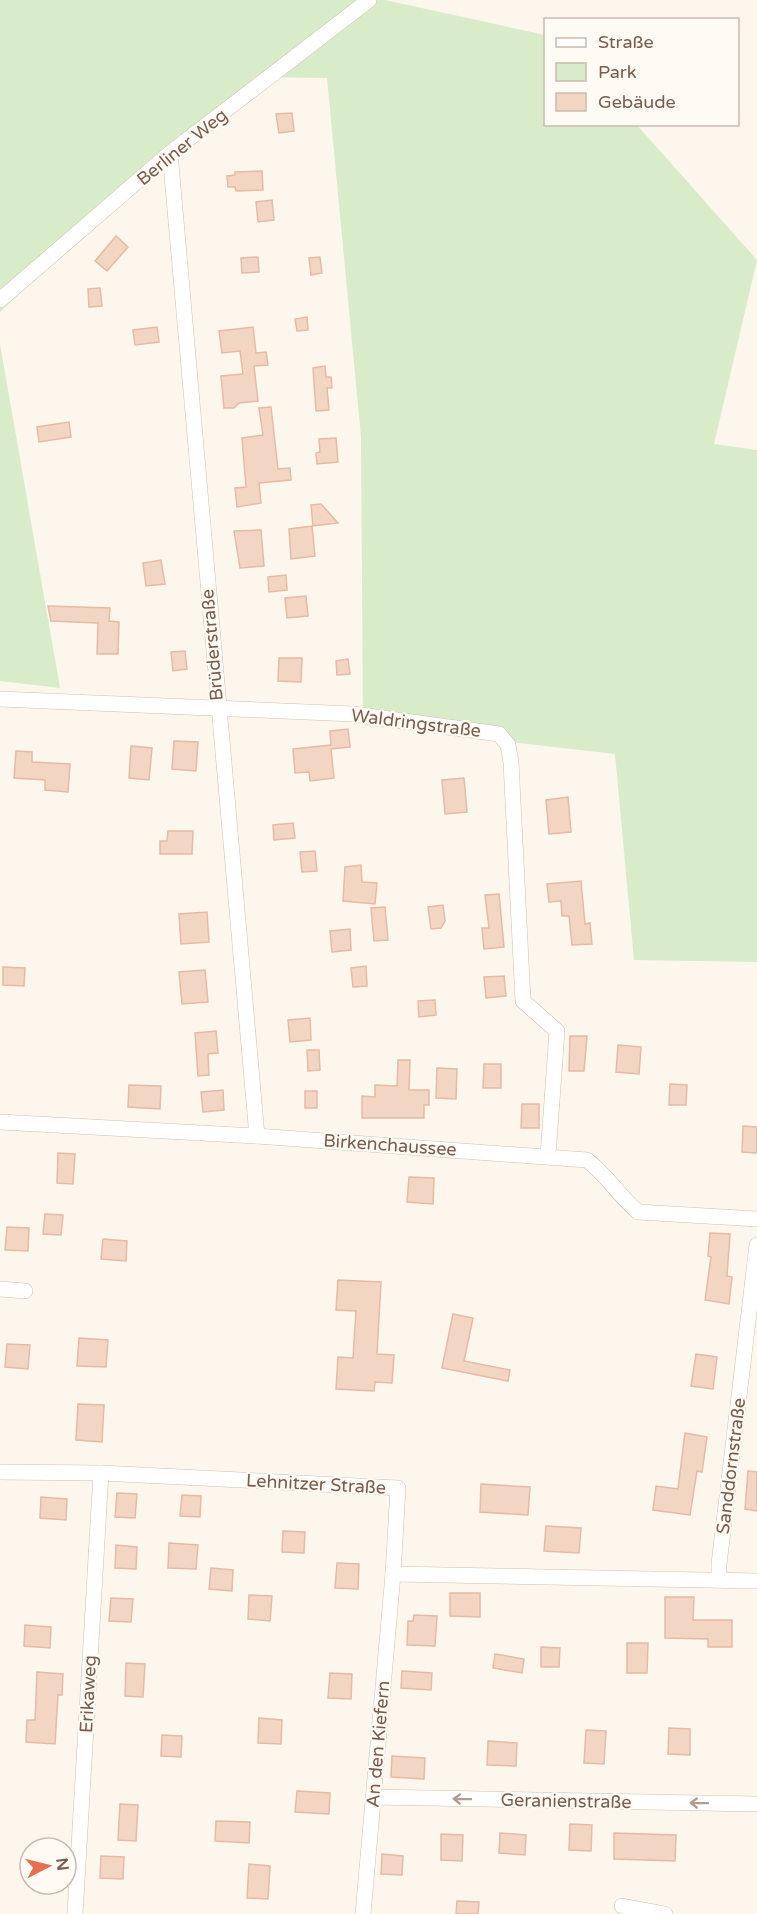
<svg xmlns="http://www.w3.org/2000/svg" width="757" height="1914" viewBox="0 0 757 1914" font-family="'Varela Round',sans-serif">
	<rect width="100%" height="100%" fill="#fdf6ec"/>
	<g fill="#d8ecc9">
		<polygon points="0,0 385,0 545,35 546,124 637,125 757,260 714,444 757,450 757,962 634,960 615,754 363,725 361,437 327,78 255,77 0,312"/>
		<polygon points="0,344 60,688 0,681"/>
	</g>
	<g fill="#f3d5c3" stroke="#e6bba3" stroke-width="1.5">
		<polygon points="292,113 294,131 279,133 276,114"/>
		<polygon points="262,171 263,190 236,191 235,187 228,187 227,176 235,175 235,172"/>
		<polygon points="272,200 274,220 258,222 256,202"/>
		<polygon points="116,236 128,247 107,271 95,261"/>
		<polygon points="258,257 259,272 242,273 241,258"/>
		<polygon points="320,257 322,273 311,275 309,258"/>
		<polygon points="100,288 102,306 89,307 88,289"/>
		<polygon points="307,317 308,330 297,331 295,319"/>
		<polygon points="157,327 159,342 135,345 133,330"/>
		<polygon points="253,327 256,353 266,352 268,365 254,366 258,401 239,403 234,408 224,408 221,376 243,374 240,351 222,353 219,331"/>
		<polygon points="325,366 326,377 331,377 332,388 327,388 329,410 316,411 313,368"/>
		<polygon points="271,407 278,469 290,468 291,480 259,483 261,503 237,507 235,488 246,487 242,438 263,435 259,408"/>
		<polygon points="69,422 71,437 39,442 37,427"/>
		<polygon points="336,438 338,462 317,464 316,453 320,452 319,439"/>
		<polygon points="321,504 338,523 313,526 311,505"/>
		<polygon points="312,526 315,556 291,559 289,529"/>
		<polygon points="261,530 264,566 240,568 234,531"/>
		<polygon points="161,560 165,584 146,586 143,563"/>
		<polygon points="286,575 287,590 269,592 268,577"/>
		<polygon points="306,596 308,616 287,618 285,598"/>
		<polygon points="48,606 110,608 109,621 119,622 118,654 97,654 98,623 51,621"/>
		<polygon points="185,651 187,669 173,671 171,652"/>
		<polygon points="279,658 302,658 301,682 278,681"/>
		<polygon points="348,659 350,674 337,675 336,661"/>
		<polygon points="348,729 350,747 331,749 334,778 310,781 309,772 295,773 293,749 331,745 330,731"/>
		<polygon points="174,741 198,742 196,771 172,769"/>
		<polygon points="131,746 152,748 149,780 129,778"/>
		<polygon points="16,751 32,752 32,762 70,764 68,792 45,790 45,780 14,778"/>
		<polygon points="464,778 467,812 445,814 442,780"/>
		<polygon points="568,797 571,832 549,834 546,800"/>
		<polygon points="293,823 295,838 274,840 273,825"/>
		<polygon points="168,831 193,831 192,854 160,854 160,841 167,841"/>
		<polygon points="315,851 317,871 302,872 300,852"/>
		<polygon points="361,865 362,882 377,883 375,904 343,901 345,867"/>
		<polygon points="581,881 585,924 590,923 592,944 572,945 569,916 562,916 561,901 549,902 547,884"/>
		<polygon points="499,894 504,947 484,949 482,928 489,928 485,895"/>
		<polygon points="443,905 445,921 441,928 431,929 428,907"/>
		<polygon points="385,907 388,940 374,941 371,908"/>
		<polygon points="207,912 209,942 181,944 179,914"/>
		<polygon points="350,929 351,950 332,952 330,931"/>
		<polygon points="366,966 367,986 353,987 351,968"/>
		<polygon points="3,967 25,968 24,986 3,985"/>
		<polygon points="205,970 208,1002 182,1004 179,972"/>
		<polygon points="504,976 506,996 486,998 484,977"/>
		<polygon points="435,1000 436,1015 419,1017 418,1001"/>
		<polygon points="310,1018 311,1040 290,1042 288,1020"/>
		<polygon points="216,1031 218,1053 208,1054 209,1075 198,1076 195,1033"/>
		<polygon points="570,1036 587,1036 584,1071 569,1071"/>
		<polygon points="618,1045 641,1047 639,1074 616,1072"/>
		<polygon points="307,1050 319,1050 320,1070 308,1071"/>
		<polygon points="398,1060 410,1060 409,1090 429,1090 429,1105 424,1105 424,1118 362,1118 362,1096 375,1097 375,1085 397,1086"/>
		<polygon points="484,1064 501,1064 501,1088 483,1088"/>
		<polygon points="437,1068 457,1069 456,1099 436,1098"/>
		<polygon points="670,1084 687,1085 686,1105 669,1105"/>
		<polygon points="129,1085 161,1086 160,1109 128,1107"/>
		<polygon points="223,1090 224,1110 203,1112 201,1092"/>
		<rect x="305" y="1091" width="12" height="17"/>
		<polygon points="522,1104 539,1104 539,1128 521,1128"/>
		<polygon points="743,1126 757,1127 757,1153 742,1152"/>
		<polygon points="58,1153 75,1154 73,1184 57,1183"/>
		<polygon points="409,1177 434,1178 433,1204 407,1202"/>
		<polygon points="45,1214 63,1215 61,1235 43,1234"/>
		<polygon points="7,1227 29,1228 28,1251 5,1250"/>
		<polygon points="710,1233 730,1234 727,1276 732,1277 729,1304 705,1300 711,1257 708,1256"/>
		<polygon points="103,1239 127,1241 126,1261 101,1259"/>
		<polygon points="338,1280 381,1282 377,1354 394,1355 392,1383 375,1382 374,1391 336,1389 338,1357 353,1358 356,1311 336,1310"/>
		<polygon points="453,1314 473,1318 464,1361 510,1370 508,1381 442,1368"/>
		<polygon points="79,1338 108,1340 106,1367 77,1366"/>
		<polygon points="7,1344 30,1345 28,1369 5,1367"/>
		<polygon points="696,1354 717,1357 713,1389 691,1386"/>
		<polygon points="78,1404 104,1405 102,1442 76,1440"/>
		<polygon points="685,1433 707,1437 702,1472 697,1471 690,1515 653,1510 656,1486 678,1489"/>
		<polygon points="748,1471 757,1472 757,1511 745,1509"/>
		<polygon points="481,1484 530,1487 528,1515 480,1512"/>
		<polygon points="117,1493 137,1494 135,1518 115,1517"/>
		<polygon points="182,1495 201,1496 200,1517 180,1516"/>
		<polygon points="41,1497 67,1499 66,1520 40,1518"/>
		<polygon points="546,1526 581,1528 579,1553 544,1551"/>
		<polygon points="283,1531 305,1532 304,1553 282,1552"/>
		<polygon points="169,1543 198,1545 196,1569 168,1568"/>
		<polygon points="116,1545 137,1547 136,1569 115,1568"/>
		<polygon points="337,1563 359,1564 358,1589 335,1588"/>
		<polygon points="211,1568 233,1570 232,1591 209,1589"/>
		<polygon points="450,1593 480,1593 480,1617 450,1616"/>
		<polygon points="249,1595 272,1596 270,1621 248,1619"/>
		<polygon points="665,1597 694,1597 693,1620 732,1620 732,1647 708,1647 708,1639 665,1638"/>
		<polygon points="111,1598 133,1599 131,1622 109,1621"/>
		<polygon points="414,1615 437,1616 435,1646 407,1645 408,1621 413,1621"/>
		<polygon points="25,1625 51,1627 50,1648 24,1646"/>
		<polygon points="627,1643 648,1643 647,1673 627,1673"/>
		<polygon points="541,1647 560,1648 559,1667 541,1667"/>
		<polygon points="495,1654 524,1659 522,1673 493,1668"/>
		<polygon points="126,1663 145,1664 143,1697 125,1696"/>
		<polygon points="402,1671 432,1673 431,1690 401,1688"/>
		<polygon points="37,1672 63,1674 62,1695 58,1695 55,1744 26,1742 27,1720 35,1720"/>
		<polygon points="330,1673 352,1674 351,1699 328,1698"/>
		<polygon points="259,1718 282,1720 281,1744 258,1743"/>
		<polygon points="669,1728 690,1729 690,1755 668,1754"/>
		<polygon points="586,1730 606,1731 604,1764 584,1763"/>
		<polygon points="162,1735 182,1736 181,1757 161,1756"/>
		<polygon points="488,1741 517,1743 516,1766 487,1765"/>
		<polygon points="392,1756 425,1758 424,1779 391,1777"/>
		<polygon points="297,1791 330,1793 329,1814 295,1812"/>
		<polygon points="120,1804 138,1805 136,1841 118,1840"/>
		<polygon points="216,1821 250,1822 249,1843 215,1841"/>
		<polygon points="570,1824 592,1825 591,1851 569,1850"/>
		<polygon points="500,1833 526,1835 525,1855 499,1853"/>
		<polygon points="614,1833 676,1835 675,1861 614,1859"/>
		<polygon points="441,1834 463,1835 462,1861 441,1860"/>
		<polygon points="382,1854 403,1856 402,1875 381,1874"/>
		<polygon points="101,1856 124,1857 123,1879 100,1878"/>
		<polygon points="249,1864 270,1866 268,1899 247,1898"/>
		<polygon points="457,1901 479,1902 478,1914 456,1914"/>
	</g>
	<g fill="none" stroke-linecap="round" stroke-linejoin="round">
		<defs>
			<g id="street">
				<polyline points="170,153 257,1136"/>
				<polyline points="0,300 170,153 369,0"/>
				<polyline points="0,699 353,714 499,734 508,745 511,762 523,1001 557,1031 548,1156"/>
				<path d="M0,1122l257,14 330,24c20,15 32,36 51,52l119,7"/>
				<polyline points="0,1289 25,1291"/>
				<polyline points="0,1472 101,1473 398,1488 393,1574 757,1581"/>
				<polyline points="719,1580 719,1564 757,1245"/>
				<polyline points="374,1797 757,1804"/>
				<polyline points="622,1906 665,1914"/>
				<polyline points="75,1914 101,1473"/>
				<polyline points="363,1914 393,1574"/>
			</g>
		</defs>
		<use href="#street" stroke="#d1beb0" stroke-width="16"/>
		<use href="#street" stroke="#fff" stroke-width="15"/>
	</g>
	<defs><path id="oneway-shaft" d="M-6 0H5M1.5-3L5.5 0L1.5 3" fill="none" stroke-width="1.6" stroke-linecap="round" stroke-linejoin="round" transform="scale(1.5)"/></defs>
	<g stroke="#af9d94">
		<use href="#oneway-shaft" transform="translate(462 1799) rotate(-179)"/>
		<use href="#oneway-shaft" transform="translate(699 1803) rotate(-179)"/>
	</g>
	<g text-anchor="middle" stroke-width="4.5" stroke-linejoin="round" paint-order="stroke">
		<g font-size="18" fill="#7a5c4d" stroke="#fffaf3">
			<text transform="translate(182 147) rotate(-39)" y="6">Berliner Weg</text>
			<text transform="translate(212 645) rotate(-95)" y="6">Brüderstraße</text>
			<text transform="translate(416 723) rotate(7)" y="6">Waldringstraße</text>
			<text transform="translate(390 1145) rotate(4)" y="6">Birkenchaussee</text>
			<text transform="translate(731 1466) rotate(-83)" y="6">Sanddornstraße</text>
			<text transform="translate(316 1484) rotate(3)" y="6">Lehnitzer Straße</text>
			<text transform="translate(88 1694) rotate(-87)" y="6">Erikaweg</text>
			<text transform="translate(378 1744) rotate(-85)" y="6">An den Kiefern</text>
			<text transform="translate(566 1801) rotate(1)" y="6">Geranienstraße</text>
		</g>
	</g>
	<rect x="544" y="18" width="195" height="108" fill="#fffaf3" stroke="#cabbb1" stroke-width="1.5"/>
	<rect x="556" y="38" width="30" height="9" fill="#ffffff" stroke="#cabbb1" stroke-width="1.5"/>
	<text x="598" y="48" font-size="18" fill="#7a5c4d">Straße</text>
	<rect x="556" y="63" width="30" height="18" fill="#d8ecc9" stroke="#cabbb1" stroke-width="1.5"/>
	<text x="598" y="78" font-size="18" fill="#7a5c4d">Park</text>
	<rect x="556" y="93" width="30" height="18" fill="#f3d5c3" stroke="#cabbb1" stroke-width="1.5"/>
	<text x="598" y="108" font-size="18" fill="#7a5c4d">Gebäude</text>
	<g transform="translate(48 1866) rotate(83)"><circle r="28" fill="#fffaf3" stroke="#cabbb1" stroke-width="1.5"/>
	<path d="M0-4.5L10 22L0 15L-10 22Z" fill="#e76f51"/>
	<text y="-9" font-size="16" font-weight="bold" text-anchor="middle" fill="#7a5c4d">N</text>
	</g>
</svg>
